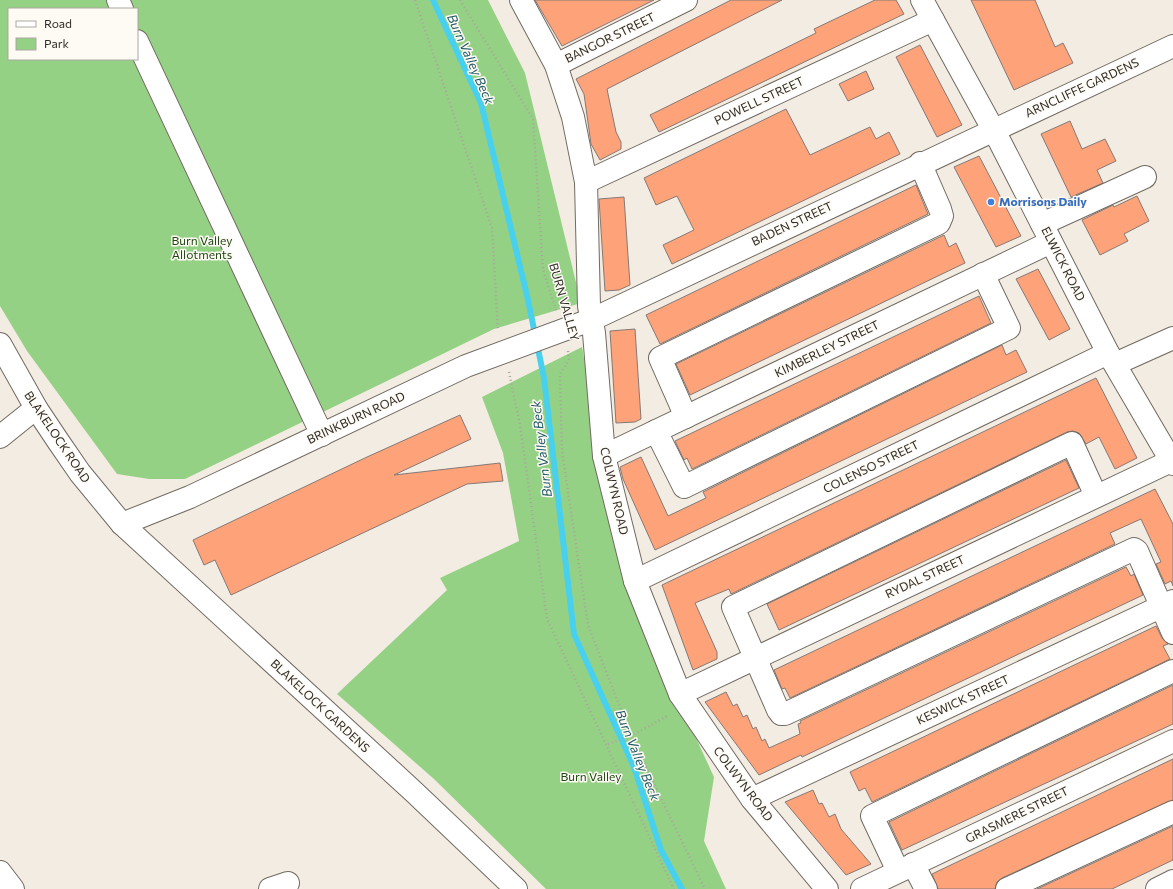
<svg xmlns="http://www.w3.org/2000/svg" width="1173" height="889" viewBox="0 0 1173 889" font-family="Commissioner,sans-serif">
	<rect width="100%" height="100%" fill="#f3ece2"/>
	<g fill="#95d185" fill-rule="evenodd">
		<path d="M0,0h488l37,73 56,230 -87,26 -309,150h-36l-32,-5 -90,-123 -27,-45zM9,9h128v50h-128z"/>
		<polygon points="582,347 624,583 714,777 704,841 726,889 546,889 434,779 337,694 447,590 440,578 519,541 503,453 482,397"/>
	</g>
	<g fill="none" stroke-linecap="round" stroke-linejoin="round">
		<polyline stroke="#48d0ef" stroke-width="6" points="433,0 481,103 528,300 544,378 574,634 634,767 661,850 682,889"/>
	</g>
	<g fill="#fea27a" stroke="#857975">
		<polygon points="535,0 654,0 562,46"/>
		<polygon points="731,0 782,0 607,89 616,132 621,142 621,149 600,160 591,144 584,94 576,79"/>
		<polygon points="875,0 896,0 904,14 659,132 650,115 816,33 814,29"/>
		<polygon points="971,0 1035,0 1055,47 1063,43 1073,63 1014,90"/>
		<polygon points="920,45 962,125 937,137 896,57"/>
		<polygon points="866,71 874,89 848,101 839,84"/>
		<polygon points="786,109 810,155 870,127 876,139 889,132 900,154 672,264 663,245 694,230 677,196 656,205 644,178"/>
		<polygon points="1070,121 1082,149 1105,139 1116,161 1097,170 1103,183 1071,197 1041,134"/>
		<polygon points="979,156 1021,236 996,247 954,167"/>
		<polygon points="916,185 928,214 660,344 646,315"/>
		<polygon points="1137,196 1149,221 1124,234 1128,241 1100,255 1082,220 1113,205 1114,207"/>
		<polygon points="624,197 630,285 619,290 605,291 599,199"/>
		<polygon points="944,235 949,247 956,243 965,263 690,395 676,364"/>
		<polygon points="1038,269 1070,329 1049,340 1016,279"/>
		<polygon points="979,296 991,323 692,469 687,458 684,460 675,441"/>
		<polygon points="635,329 641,419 635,422 616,423 610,331"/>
		<polygon points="1002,345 1006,355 1016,350 1027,372 655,550 623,479 620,467 641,457 668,516 706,498 703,492"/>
		<polygon points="1096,378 1137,458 1115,469 1099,437 1086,444 1079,433 1073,431 1067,432 731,594 729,589 695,603 717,652 717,659 693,670 662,585"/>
		<polygon points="460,415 471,439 394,475 500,463 503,481 467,484 231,595 215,560 204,565 193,540 367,457"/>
		<polygon points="1066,460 1079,488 779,630 767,604"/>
		<polygon points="1155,489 1173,524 1173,586 1171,581 1165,584 1156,564 1161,562 1141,519 1110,533 1115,544 790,698 785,688 782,689 774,670"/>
		<polygon points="1126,567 1131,576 1134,574 1143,595 802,757 801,755 759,775 705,702 726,692 733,706 737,704 743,717 747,715 753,729 756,727 762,741 765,739 769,748 800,734 798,724 801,723 800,721"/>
		<polygon points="1156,626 1162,638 1168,644 1163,646 1170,659 872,802 865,788 859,791 850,772"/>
		<polygon points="1173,685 1173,724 902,850 889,822"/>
		<polygon points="1173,759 1173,800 1002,878 997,882 995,889 938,889 932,874"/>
		<polygon points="813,790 819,804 822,803 829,817 835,814 841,829 871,864 846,875 785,802"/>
		<polygon points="1173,826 1173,860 1112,889 1037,889"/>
	</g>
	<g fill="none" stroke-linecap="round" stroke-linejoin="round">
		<defs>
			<g id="minor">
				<polyline points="118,0 122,9"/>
				<polyline points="521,0 556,65 573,117 586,182 589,306 594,333 604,456 635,581 680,694 752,799 827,889"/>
				<polyline points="922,0 1000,142 1108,353 1173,464"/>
				<polyline points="137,41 322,435"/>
				<polyline points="556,65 686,0"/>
				<polyline points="586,182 933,20"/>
				<polyline points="1042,224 1145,177"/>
				<polyline points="0,344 36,408 58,441 80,473 122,524 414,792 516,889"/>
				<polyline points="1115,364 1173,338"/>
				<polyline points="686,417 660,358 939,223 942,216 940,209 920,163"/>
				<polyline points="656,431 684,487 1009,328 983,274"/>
				<polyline points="0,437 36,408"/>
				<polyline points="604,456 1051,242"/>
				<polyline points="1096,496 1072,443 733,607 778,710 781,714 785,714 1134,549 1137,551 1173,633"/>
				<polyline points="122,524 190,497 466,366 593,319 1173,46"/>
				<polyline points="635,581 1108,353"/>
				<polyline points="680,694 1171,461"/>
				<polyline points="752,799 1173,601"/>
				<polyline points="913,864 926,889"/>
				<polyline points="898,871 872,816 1173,671"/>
				<polyline points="0,872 13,889"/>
				<polyline points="270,889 288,883"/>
				<polyline points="862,889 1173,741"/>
				<polyline points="1007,889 1173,812"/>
				<polyline points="1157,889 1173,881"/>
			</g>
		</defs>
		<use href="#minor" stroke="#716a61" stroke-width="24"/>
		<g stroke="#a9a49c" stroke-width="2.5" stroke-dasharray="1 3" stroke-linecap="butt">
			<polyline points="415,0 492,228 498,331"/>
			<polyline points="460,0 533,119 543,270 556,310"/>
			<polyline points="568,351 569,360 560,374 562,451 588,625 631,736 705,889"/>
			<polyline points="509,372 520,425 547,619 674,889"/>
			<polyline points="608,744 631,736 669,715"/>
		</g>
		<use href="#minor" stroke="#fff" stroke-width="22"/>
	</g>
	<circle fill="#3f7fe0" stroke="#fefaf4" stroke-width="1.5" cx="991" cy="202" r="4"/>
	<g text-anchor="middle" stroke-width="3" stroke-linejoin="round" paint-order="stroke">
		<g font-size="12" fill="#2f2c28" stroke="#fefaf4">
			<text transform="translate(610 38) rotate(-26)" y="4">BANGOR STREET</text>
			<text transform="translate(1082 88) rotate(-25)" y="4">ARNCLIFFE GARDENS</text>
			<text transform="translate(759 101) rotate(-25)" y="4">POWELL STREET</text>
			<text transform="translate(792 224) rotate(-25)" y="4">BADEN STREET</text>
			<text transform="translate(1063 264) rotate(63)" y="4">ELWICK ROAD</text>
			<text transform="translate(564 302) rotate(74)" y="4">BURN VALLEY</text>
			<text transform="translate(827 349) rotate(-26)" y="4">KIMBERLEY STREET</text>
			<text transform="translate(356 418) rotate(-25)" y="4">BRINKBURN ROAD</text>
			<text transform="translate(57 437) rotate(56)" y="4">BLAKELOCK ROAD</text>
			<text transform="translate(871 467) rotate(-26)" y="4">COLENSO STREET</text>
			<text transform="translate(614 491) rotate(77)" y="4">COLWYN ROAD</text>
			<text transform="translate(925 577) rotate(-25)" y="4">RYDAL STREET</text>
			<text transform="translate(963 700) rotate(-25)" y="4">KESWICK STREET</text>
			<text transform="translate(320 706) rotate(43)" y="4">BLAKELOCK GARDENS</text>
			<text transform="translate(743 784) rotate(53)" y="4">COLWYN ROAD</text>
			<text transform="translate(1017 815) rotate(-26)" y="4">GRASMERE STREET</text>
		</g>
		<g font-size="12" font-weight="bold" fill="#366cbe" stroke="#fefaf4" text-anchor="start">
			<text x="999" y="206">Morrisons Daily</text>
		</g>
		<g font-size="12" fill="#1f4613" stroke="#fefaf4">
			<text x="202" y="245">Burn Valley<tspan x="202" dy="14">Allotments</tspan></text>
			<text x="591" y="781">Burn Valley</text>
		</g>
		<g font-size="13" font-style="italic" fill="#245b68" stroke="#fefaf4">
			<text transform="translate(471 59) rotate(66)" y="5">Burn Valley Beck</text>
			<text transform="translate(541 449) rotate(-97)" y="5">Burn Valley Beck</text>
			<text transform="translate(638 755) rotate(68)" y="5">Burn Valley Beck</text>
		</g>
	</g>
	<rect x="8" y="8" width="130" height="52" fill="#fefaf4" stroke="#aba8a2"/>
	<rect x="16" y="21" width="20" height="6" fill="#ffffff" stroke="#aba8a2"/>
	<text x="44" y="28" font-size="12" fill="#2f2c28">Road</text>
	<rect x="16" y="38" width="20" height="12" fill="#95d185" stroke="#aba8a2"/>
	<text x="44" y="48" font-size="12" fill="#2f2c28">Park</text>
</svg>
